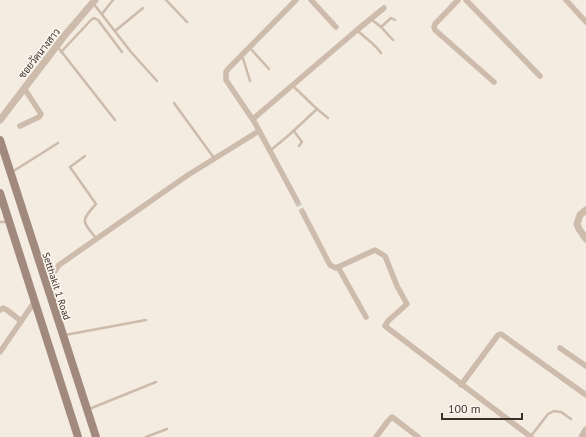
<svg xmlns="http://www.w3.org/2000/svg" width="586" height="437" viewBox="0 0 586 437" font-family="'PT Sans',Sarabun,sans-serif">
	<rect width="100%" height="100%" fill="#f4ebe1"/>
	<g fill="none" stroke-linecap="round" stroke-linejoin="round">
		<polyline stroke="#cfc6bd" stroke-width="5.5" stroke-dasharray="5.5 3" stroke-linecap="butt" points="297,201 303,213"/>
		<g stroke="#cdbbac" stroke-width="2.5">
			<polyline points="166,0 187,22"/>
			<polyline points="93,3 131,52 157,81"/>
			<polyline points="102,14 113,0"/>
			<polyline points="371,19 381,27 391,18 395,20"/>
			<polyline points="381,27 393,40"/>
			<path d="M357,30c8,8 18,14 24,23"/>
			<polyline points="115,31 143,8"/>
			<polyline points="57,46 115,120"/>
			<polyline points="250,48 269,69"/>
			<polyline points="61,52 91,20 94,18 98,20 122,52"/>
			<polyline points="242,55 250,81"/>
			<polyline points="293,86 317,109"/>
			<polyline points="174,103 214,158"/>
			<polyline points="294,131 302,142 299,146"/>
			<polyline points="271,150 289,135 317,109 328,118"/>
			<path d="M85,156l-15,11 26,37c-15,17 -15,16 0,34"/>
			<polyline points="12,172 58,143"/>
			<polyline points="0,222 7,222"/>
			<polyline points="65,335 146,320"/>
			<polyline points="89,409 156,382"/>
			<polyline points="531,436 548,414 554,411 561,412 571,419"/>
			<polyline points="146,437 167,429"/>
		</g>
		<g stroke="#cdbbac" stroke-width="5.5">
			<polyline points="296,0 228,69 226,72 226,80 255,123 297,201"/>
			<polyline points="311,0 336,27"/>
			<polyline points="458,0 435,24 434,27 435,30 494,82"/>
			<polyline points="466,0 540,76"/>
			<polyline points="566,0 586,22"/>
			<polyline points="253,119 357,30 384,8"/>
			<polyline points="20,126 39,117 41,114 24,88"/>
			<polyline points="303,213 330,265 336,268 375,250 385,256 397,286 407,304 388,321 385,326 531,437"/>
			<polyline points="338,267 366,317"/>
			<polyline points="46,284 59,265 188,175 259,131"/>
			<polyline points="0,310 3,308 7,310 21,321"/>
			<polyline points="560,348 586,366"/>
			<polyline points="0,352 35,301"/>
			<polyline points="461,385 498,335 501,334 586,395"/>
			<polyline points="376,437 388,421 392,417 418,437"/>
		</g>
		<g stroke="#cdbbac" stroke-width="7">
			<polyline points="0,120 65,35 95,0"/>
			<polyline points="586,210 580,215 577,224 579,229 586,239"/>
			<polyline points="582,437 586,430"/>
		</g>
		<g stroke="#a18a7d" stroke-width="8">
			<polyline points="0,140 96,437"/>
			<polyline points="0,193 78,437"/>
		</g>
	</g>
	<g text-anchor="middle" stroke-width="3.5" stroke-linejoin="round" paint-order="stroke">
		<g font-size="10" fill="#3b302b" stroke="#fbf5ee">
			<text transform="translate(39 53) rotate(-52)" y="4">ซอยวัดนางสาว</text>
			<text transform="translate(57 286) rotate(72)" y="4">Setthakit 1 Road</text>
		</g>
	</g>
	<path d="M442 413v6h80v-6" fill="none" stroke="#3b302b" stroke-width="2"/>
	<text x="448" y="413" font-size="12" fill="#3b302b" stroke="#fbf5ee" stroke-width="3" paint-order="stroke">100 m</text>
</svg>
